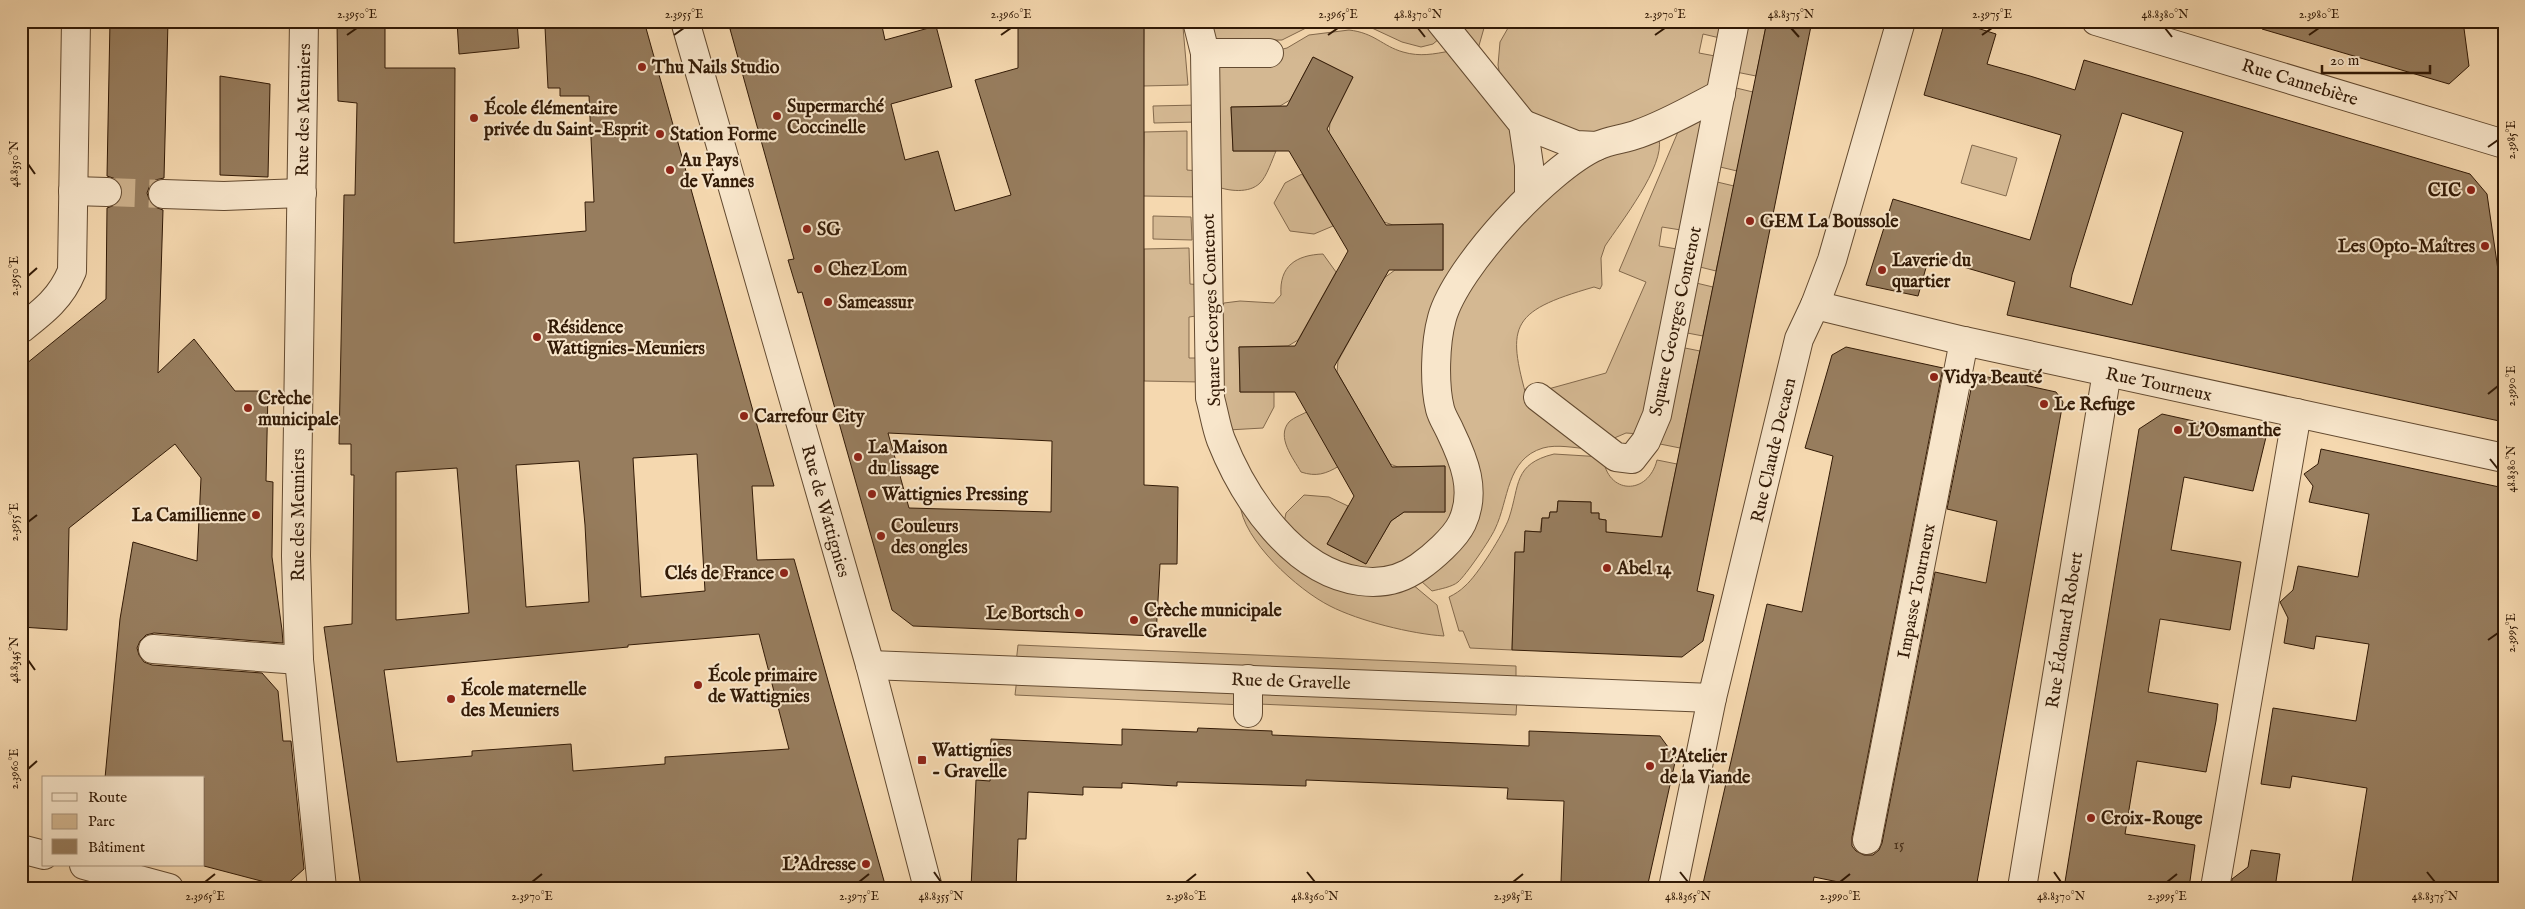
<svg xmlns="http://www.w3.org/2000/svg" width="2525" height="909" viewBox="0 0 2525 909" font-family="'IM FELL English',serif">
	<rect width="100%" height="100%" fill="#f5d8af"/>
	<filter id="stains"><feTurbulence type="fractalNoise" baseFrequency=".004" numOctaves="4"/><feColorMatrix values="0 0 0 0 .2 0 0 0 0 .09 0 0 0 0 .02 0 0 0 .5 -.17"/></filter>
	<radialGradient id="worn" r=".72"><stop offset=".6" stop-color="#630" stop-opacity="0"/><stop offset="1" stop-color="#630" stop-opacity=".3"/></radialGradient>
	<g fill="#d4b892" stroke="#83694c">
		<polygon points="1144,21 1189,21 1190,26 1183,27 1188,85 1143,86"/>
		<polygon points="1206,21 1427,21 1440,38 1433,44 1421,47 1402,42 1359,22 1308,27 1282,40 1220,41 1214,38"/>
		<polygon points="1448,21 1486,21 1476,56"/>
		<polygon points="1512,21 1712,21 1712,23 1722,25 1720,38 1703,34 1699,53 1715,56 1710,83 1699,94 1595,139 1542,126 1501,82 1498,65 1500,42"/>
		<polygon points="1745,21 1767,21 1756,76 1736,72"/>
		<path d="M1349,30c26,3 33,16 54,22 17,5 31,2 47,-1l65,80 4,49 -5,15 -79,118 22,160v36l-20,30 -25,22 -35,10 -50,-10 -44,-34 3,-14 18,-18 25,2 19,9 -21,38 39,20 25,-43 13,-9h41v-46l-47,1 -8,-3 -53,-92 1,-11 46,-83 11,-8h48v-46l-50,1 -9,-3 -55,-89 1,-10 23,-46 -40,-20 -23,43 -10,6 -49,1 2,44h43c-4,9 -9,25 -16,32 -11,11 -32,8 -45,3l3,-122 69,-16 22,-13z"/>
		<polygon points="1732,87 1753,92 1737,171 1716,166"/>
		<polygon points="1198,105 1198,122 1154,123 1153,106"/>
		<polygon points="1683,120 1701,120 1703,123 1681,230 1662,227 1659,246 1677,249 1640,434 1626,433 1612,439 1541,391 1606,373 1646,282 1619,271"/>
		<polygon points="1187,131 1187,170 1199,171 1200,197 1143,196 1144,132"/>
		<path d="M1659,139c6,27 -38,83 -54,107l-4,12 1,27 -2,4 -6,-2c-87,25 -88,39 -64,122l10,-5 49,45c-14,-1 -32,-5 -46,-1 -37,11 -34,52 -48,81 -5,11 -29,46 -37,53 -6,5 -18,7 -26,9l-11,-10 37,-33v-129l-8,-22 -3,-28 8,-49 12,-29 21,-31 91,-99z"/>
		<polygon points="1972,145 2017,158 2006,196 1961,183"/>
		<polygon points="1302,174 1333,226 1314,234 1290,231 1274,203 1285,183"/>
		<polygon points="1713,181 1734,186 1716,271 1696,266"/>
		<polygon points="1153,216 1191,217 1192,240 1153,239"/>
		<polygon points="1189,248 1190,284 1202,285 1203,315 1189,317 1189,358 1201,358 1201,382 1144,381 1144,249"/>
		<path d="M1323,254l13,18 -38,68 -10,6 -49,1 1,45h34v15l-11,21 -35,2 -8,-33 -3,-83 7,-11 16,-2 34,2 7,-8c-2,-29 15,-40 42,-41z"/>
		<polygon points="1692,282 1713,287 1703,336 1682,332"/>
		<polygon points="1680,347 1700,351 1680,448 1660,444"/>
		<path d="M1310,410l29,56c-13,8 -23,11 -38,6 -8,-14 -25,-35 -12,-50 5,-5 15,-8 21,-12z"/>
		<path d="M1554,454l49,3c4,38 45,39 54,3l20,4 -16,76 -55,-8v-12l-7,-1v-6h-8v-11l-33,-1 -1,11h-7l-1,6h-7l-2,14 -15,-1 -1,21 -9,1 -3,97 -42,-2 -7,-17h-4l-10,-34c6,-3 11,-6 16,-11 12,-10 39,-53 44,-68 11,-33 4,-54 45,-64z"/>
		<path d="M1240,503l33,40 139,41 25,21 7,31c-32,-2 -85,-15 -114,-30 -32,-16 -88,-66 -90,-103z"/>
		<polygon points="1018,645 1516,666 1516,684 1016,663"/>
		<polygon points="1017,678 1244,686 1244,705 1015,695"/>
		<polygon points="1259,688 1517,698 1516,715 1258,704"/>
	</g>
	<g fill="#977d5e" stroke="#321a06" fill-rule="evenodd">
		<polygon points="110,21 168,21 164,178 155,180 150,185 147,193 150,202 155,207 163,210 158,373 194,339 235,391 268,391 266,481 273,482 272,557 282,630 283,643 154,633 146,635 140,641 137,648 139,655 144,662 152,665 262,673 278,691 283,741 291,741 304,869 284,887 204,866 204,778 105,778 120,619 133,542 197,561 201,478 175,444 69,528 67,630 21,627 21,368 106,299 107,208 115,205 120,201 123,192 120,184 116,179 107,176"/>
		<path d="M337,21h48v47h70l-1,175 132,-12 -1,-29h9l-5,-106h-29v-8h-12l-3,-61 25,-6h74l130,465h-22l5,74 37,-1 92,329h-525l-37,-261 28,-3 2,-149h-3v-31h-12l5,-249h11l2,-92 -19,-2zM697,454l8,137 -64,6 -8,-139zM579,461l6,64 4,77 -63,5 -10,-142zM457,468l12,145 -73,7v-148zM759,634l30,115 -124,8v7l-92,7 -2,-27 -99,7v5l-75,6 -13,-92 244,-23v-2z"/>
		<polygon points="457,21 517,21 519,48 459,54"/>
		<path d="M756,21h122l1,6 3,-1 3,14 51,-14 16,61 -61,17 14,56 33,-9 17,60 56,-16 -36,-115 43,-12v-47h126v464l34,2 -1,77h-17l-4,72 -243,-10 -21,-16 -90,-318 -4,1 -10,-33 6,-1 -64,-230zM888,433l164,8 -1,71 -142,-4z"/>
		<polygon points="1767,21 1812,21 1697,591 1714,595 1703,641 1682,657 1512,650 1515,552 1524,552 1525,531 1541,532 1542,518 1549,518 1550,512 1557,512 1558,501 1591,502 1591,513 1599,513 1599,519 1606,520 1606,532 1662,537"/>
		<path d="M1945,21h10l41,13 -9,30 43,12 45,14 9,-30 386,114 17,20 10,69 7,52v107l-497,-107 8,-33 -86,-25 -11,39 -52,-11 27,-86 137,41 31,-105 -137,-40zM2122,113l61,19 -51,173 -62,-18 2,-12z"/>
		<polygon points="2263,21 2463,21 2469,66 2449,84 2262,29"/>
		<polygon points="1313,57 1353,77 1327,129 1386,225 1443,224 1443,270 1389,270 1334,367 1392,467 1445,466 1445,512 1404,512 1391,521 1366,564 1327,544 1354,496 1295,392 1240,392 1239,347 1295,346 1348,251 1289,151 1233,151 1231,107 1287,106"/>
		<polygon points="220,76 270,84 268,177 220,175"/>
		<polygon points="1846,347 1943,368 1852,837 1852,846 1856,851 1864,855 1873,855 1879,850 1882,843 1935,572 1986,583 1997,521 1947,509 1974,374 2056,392 2063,402 1976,888 1868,888 1814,877 1812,888 1702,888 1767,604 1802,612 1833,456 1805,448 1832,355"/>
		<polygon points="2162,414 2266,437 2253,491 2184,477 2171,550 2241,562 2230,630 2160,619 2148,692 2218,704 2216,721 2206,772 2137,761 2125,834 2195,845 2189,888 2064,888 2139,429"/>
		<polygon points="2321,449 2504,488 2504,888 2351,888 2367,788 2292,776 2290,788 2261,784 2273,708 2356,721 2369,644 2316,636 2314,649 2284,643 2288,618 2280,602 2293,590 2298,566 2358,577 2369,514 2309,502 2313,486 2304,474 2318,464"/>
		<polygon points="1198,728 1272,731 1272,735 1529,746 1529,731 1660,736 1676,758 1647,888 1600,888 1597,883 1561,882 1564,801 1507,799 1508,788 1306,780 1306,786 1177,782 1177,786 1122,783 1122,788 1083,787 1083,795 1028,792 1026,839 1018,839 1016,888 971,888 976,780 990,781 991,739 1122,745 1122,729 1197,732"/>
		<polygon points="2251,850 2280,854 2275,888 2231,888 2232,879 2248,867"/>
	</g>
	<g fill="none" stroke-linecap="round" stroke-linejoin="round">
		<polyline stroke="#ceb28d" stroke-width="28" stroke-dasharray="28 14" stroke-linecap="butt" points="107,192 163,194"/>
		<defs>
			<g id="minor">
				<polyline points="304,21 296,556 299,660 322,888"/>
				<polyline points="685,21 870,665 928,888"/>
				<polyline points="1197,21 1205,53 1269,53"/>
				<polyline points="1440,21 1523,124 1529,165 1529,195"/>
				<polyline points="2096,21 2504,144"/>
				<path d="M1205,53l5,345c4,14 6,29 11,42 23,58 72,132 139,141 21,3 41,-1 59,-14 13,-9 36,-29 43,-44 15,-32 2,-63 -12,-92 -3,-7 -8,-14 -10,-22 -6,-24 -5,-66 2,-91 14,-51 106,-150 155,-172 12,-6 28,-7 41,-12 29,-10 56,-26 83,-40"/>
				<polyline points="1523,124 1576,145 1597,146"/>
				<polyline points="73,191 107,192"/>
				<polyline points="163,194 224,196 302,193"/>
				<polyline points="1815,305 1964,341 2504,458"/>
				<path d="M21,329c23,-18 40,-31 51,-58l4,-250"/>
				<polyline points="1538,397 1616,457 1632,459 1646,441 1657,415 1735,21"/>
				<polyline points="153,649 299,660"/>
				<polyline points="870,665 1712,698"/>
				<polyline points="1248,679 1248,713"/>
				<polyline points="1867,840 1964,341"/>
				<polyline points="21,849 44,855"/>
				<polyline points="84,865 169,888"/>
				<polyline points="1673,888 1712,698 1799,339 1815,305 1832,260 1901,21"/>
				<polyline points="2022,888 2107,372"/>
				<polyline points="2215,888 2297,413"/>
			</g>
		</defs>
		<use href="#minor" stroke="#634a30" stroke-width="30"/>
		<use href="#minor" stroke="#f8e6cb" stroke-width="28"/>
	</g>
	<path fill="none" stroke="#321a06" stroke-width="2" d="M1418,28l7,9M1791,28l8,9M2165,28l7,9M347,35l10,-7M674,35l10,-7M1001,35l10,-7M1328,35l10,-7M1655,35l10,-7M1982,35l10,-7M2309,35l10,-7M2488,147l10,-7M28,164l7,10M28,276l9,-8M2488,394l10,-8M2490,459l8,10M28,522l9,-7M2488,640l10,-7M28,660l7,10M28,769l9,-8M934,872l7,10M1307,872l8,10M1680,872l8,10M2054,872l7,10M2427,872l8,10M205,882l10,-8M532,882l10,-8M859,882l10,-8M1186,882l10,-8M1513,882l10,-8M1840,882l10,-8M2167,882l10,-8"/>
	<g fill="#8f2418" stroke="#f8e6cb" stroke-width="2">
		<circle cx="642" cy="67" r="5"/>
		<circle cx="777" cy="116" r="5"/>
		<circle cx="474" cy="118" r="5"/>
		<circle cx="660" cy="134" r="5"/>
		<circle cx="670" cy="170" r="5"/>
		<circle cx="2471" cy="190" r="5"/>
		<circle cx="1750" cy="221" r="5"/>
		<circle cx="807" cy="229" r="5"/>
		<circle cx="2485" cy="246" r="5"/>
		<circle cx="818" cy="269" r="5"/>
		<circle cx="1882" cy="270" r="5"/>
		<circle cx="828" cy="302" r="5"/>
		<circle cx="537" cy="337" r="5"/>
		<circle cx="1934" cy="377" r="5"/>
		<circle cx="2044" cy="404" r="5"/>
		<circle cx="248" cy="408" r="5"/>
		<circle cx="744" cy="416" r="5"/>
		<circle cx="2178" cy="430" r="5"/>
		<circle cx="858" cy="457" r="5"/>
		<circle cx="872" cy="494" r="5"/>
		<circle cx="256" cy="515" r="5"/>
		<circle cx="881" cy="536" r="5"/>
		<circle cx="1607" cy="568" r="5"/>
		<circle cx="784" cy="573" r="5"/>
		<circle cx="1079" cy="613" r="5"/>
		<circle cx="1134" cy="620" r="5"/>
		<circle cx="698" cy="685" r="5"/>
		<circle cx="451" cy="699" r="5"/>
		<rect x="917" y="755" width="10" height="10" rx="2.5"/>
		<circle cx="1650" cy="766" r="5"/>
		<circle cx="2091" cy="818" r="5"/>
		<circle cx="866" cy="864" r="5"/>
	</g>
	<g text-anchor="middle" stroke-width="4" stroke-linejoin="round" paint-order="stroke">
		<g font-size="15" fill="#4b331c">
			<text x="1899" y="849">15</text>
		</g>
		<g font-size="18" font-weight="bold" fill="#321a06" stroke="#f8e6cb" text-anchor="start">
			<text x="652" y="73">Thu Nails Studio</text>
			<text x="787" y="112">Supermarché<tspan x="787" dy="21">Coccinelle</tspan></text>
			<text x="484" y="114">École élémentaire<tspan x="484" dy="21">privée du Saint-Esprit</tspan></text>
			<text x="670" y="140">Station Forme</text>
			<text x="680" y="166">Au Pays<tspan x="680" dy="21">de Vannes</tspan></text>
			<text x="2461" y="196" text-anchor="end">CIC</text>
			<text x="1760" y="227">GEM La Boussole</text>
			<text x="817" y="235">SG</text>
			<text x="2475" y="252" text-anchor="end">Les Opto-Maîtres</text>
			<text x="1892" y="266">Laverie du<tspan x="1892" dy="21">quartier</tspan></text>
			<text x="828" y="275">Chez Lom</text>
			<text x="838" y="308">Sameassur</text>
			<text x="547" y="333">Résidence<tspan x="547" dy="21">Wattignies-Meuniers</tspan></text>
			<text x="1944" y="383">Vidya Beauté</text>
			<text x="258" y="404">Crèche<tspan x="258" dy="21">municipale</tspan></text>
			<text x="2054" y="410">Le Refuge</text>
			<text x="754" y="422">Carrefour City</text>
			<text x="2188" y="436">L'Osmanthe</text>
			<text x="868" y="453">La Maison<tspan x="868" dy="21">du lissage</tspan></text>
			<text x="882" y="500">Wattignies Pressing</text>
			<text x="246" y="521" text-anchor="end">La Camillienne</text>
			<text x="891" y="532">Couleurs<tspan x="891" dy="21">des ongles</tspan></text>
			<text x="1617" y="574">Abel 14</text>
			<text x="774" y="579" text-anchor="end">Clés de France</text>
			<text x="1144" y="616">Crèche municipale<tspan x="1144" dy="21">Gravelle</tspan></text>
			<text x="1069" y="619" text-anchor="end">Le Bortsch</text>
			<text x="708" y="681">École primaire<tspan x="708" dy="21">de Wattignies</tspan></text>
			<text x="461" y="695">École maternelle<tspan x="461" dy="21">des Meuniers</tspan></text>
			<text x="932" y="756">Wattignies<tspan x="932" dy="21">- Gravelle</tspan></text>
			<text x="1660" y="762">L'Atelier<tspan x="1660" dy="21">de la Viande</tspan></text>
			<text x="2101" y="824">Croix-Rouge</text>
			<text x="856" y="870" text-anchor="end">L’Adresse</text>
		</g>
		<g font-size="18" fill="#321a06" stroke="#f8e6cb">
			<text transform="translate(2300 82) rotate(17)" y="6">Rue Cannebière</text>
			<text transform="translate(303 110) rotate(-89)" y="6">Rue des Meuniers</text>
			<text transform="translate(1211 310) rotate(-92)" y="6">Square Georges Contenot</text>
			<text transform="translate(1675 321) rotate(-78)" y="6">Square Georges Contenot</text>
			<text transform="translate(2159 384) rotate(12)" y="6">Rue Tourneux</text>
			<text transform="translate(1773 450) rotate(-77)" y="6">Rue Claude Decaen</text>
			<text transform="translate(826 511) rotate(74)" y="6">Rue de Wattignies</text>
			<text transform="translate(298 515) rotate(-90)" y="6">Rue des Meuniers</text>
			<text transform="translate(1916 591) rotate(-79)" y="6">Impasse Tourneux</text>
			<text transform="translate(2064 630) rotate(-81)" y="6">Rue Édouard Robert</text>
			<text transform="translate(1291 681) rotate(2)" y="6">Rue de Gravelle</text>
		</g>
	</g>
	<rect width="2525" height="909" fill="none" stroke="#f5d8af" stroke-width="55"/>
	<rect x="42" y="776" width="162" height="90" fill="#f8e6cb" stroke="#a9947c"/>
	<rect x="52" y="793" width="25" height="8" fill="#f8e6cb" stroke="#a9947c"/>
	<text x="88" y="802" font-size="15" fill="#321a06">Route</text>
	<rect x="52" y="814" width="25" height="15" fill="#d4b892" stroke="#a9947c"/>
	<text x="88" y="826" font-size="15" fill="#321a06">Parc</text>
	<rect x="52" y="839" width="25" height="15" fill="#977d5e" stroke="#a9947c"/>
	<text x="88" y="852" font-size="15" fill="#321a06">Bâtiment</text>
	<path d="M2322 65v8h108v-8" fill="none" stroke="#321a06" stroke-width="2.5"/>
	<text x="2330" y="65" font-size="15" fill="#321a06" stroke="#f8e6cb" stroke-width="4" paint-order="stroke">20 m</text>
	<rect x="28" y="28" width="2470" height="854" fill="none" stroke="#321a06" stroke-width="2"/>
	<g font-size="12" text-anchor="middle" fill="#321a06">
		<text x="357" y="18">2.3950°E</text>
		<text x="684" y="18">2.3955°E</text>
		<text x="1011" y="18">2.3960°E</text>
		<text x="1338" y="18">2.3965°E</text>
		<text x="1418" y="18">48.8370°N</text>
		<text x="1665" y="18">2.3970°E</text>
		<text x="1791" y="18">48.8375°N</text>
		<text x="1992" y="18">2.3975°E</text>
		<text x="2165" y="18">48.8380°N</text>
		<text x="2319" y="18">2.3980°E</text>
		<text transform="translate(2511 140) rotate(-90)" y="4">2.3985°E</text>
		<text transform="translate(14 164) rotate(-90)" y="4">48.8350°N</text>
		<text transform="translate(14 276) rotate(-90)" y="4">2.3950°E</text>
		<text transform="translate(2511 386) rotate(-90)" y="4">2.3990°E</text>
		<text transform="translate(2511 469) rotate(-90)" y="4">48.8380°N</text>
		<text transform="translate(14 522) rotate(-90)" y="4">2.3955°E</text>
		<text transform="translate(2511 633) rotate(-90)" y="4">2.3995°E</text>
		<text transform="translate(14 660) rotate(-90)" y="4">48.8345°N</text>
		<text transform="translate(14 769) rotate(-90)" y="4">2.3960°E</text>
		<text x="205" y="900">2.3965°E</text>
		<text x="532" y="900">2.3970°E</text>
		<text x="859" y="900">2.3975°E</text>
		<text x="941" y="900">48.8355°N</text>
		<text x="1186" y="900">2.3980°E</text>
		<text x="1315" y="900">48.8360°N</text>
		<text x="1513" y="900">2.3985°E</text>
		<text x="1688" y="900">48.8365°N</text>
		<text x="1840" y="900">2.3990°E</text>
		<text x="2061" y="900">48.8370°N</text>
		<text x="2167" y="900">2.3995°E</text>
		<text x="2435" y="900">48.8375°N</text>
	</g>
	<rect width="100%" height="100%" filter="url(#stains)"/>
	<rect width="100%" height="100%" fill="url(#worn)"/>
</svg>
